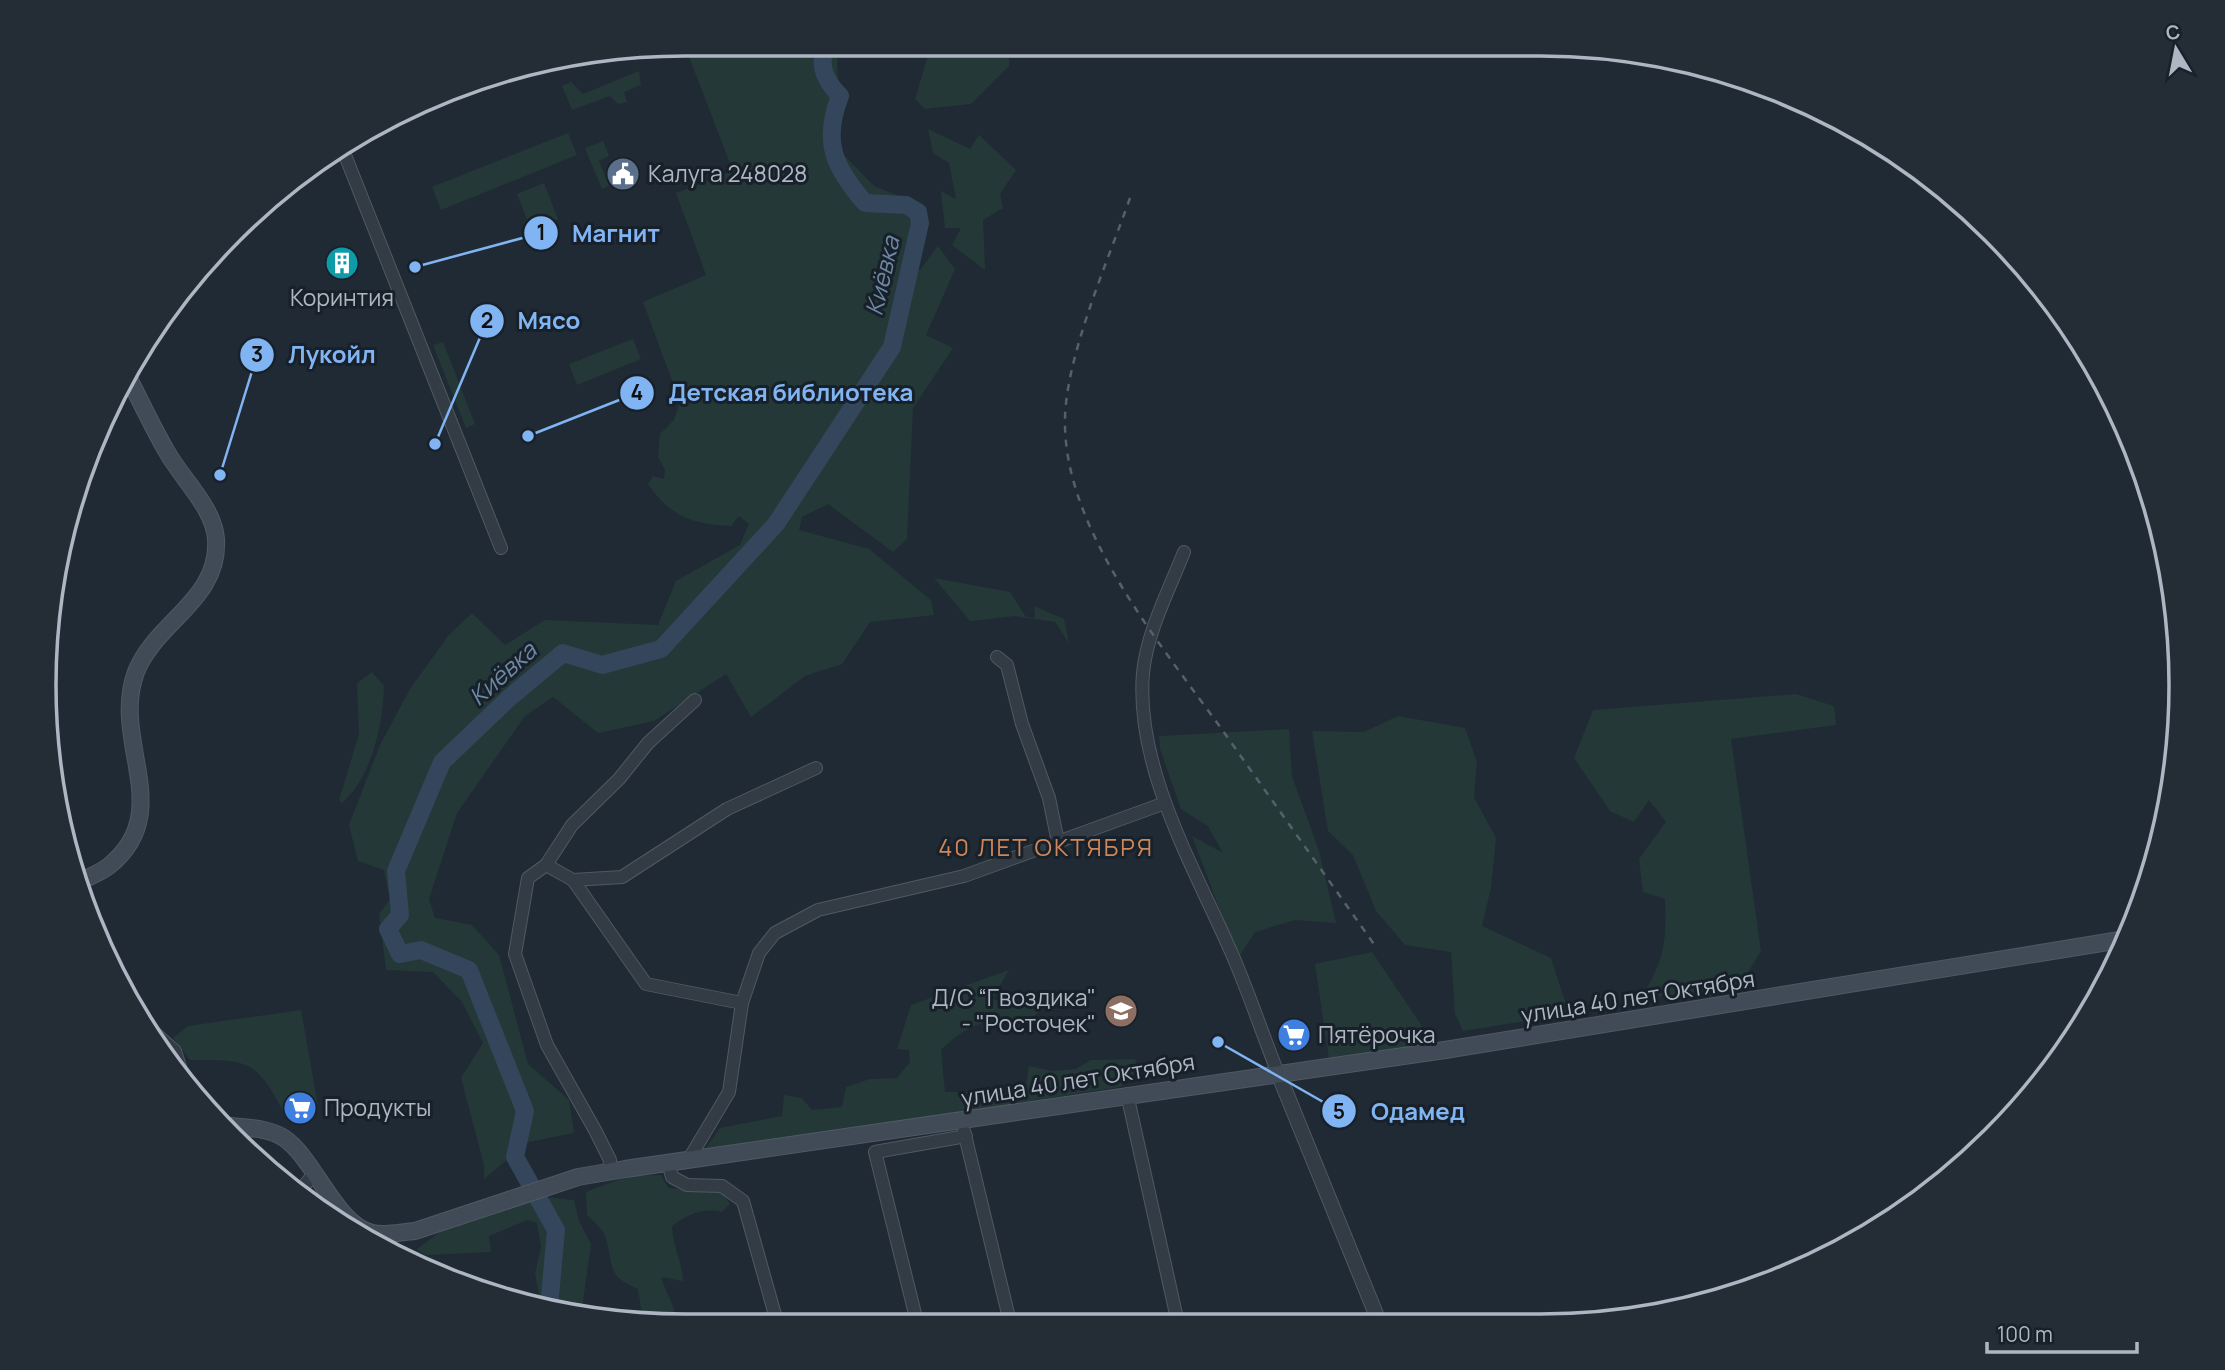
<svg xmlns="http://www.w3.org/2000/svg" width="2225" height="1370" viewBox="0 0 2225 1370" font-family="Manrope,sans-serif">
	<rect width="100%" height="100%" fill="#202a34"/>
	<g fill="#243837">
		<path d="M684,44l153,1 2,105 35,36 44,18 -7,62 9,4 18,-24 17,23 -29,66 27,13 -40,60 -6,131 -14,13 -65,-48 -26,13 -3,13 70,19 62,51 3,15 -64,7 -28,42 -37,12 -54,41 -25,-43 -72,47 -56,12 -45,-36 -28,19 -68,97 -28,86 6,19 37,7 27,30 29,109 41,36 5,33 -45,9 -45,37v-14l-23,-87 22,-35 -21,-41 -29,-30 -47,-2 -7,-56 11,-15 -6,-29 -26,-9 -9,-36 31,-80 30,-56 38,-53 24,-23 33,32 40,-25 113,5 18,-44 64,-36 9,-21 -10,-8 -8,10c-39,-2 -60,-9 -83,-42l5,-8 11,3 1,-9 -7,-13 2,-23 14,-14 6,-18 -37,-100 63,-27 -30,-82 57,-22z"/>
		<polygon points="941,45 1009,46 1009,66 971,104 925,109 915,99 927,59"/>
		<polygon points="639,71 641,85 624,92 627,102 618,104 610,96 572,110 562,86 571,82 583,94"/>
		<polygon points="928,129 970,149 979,135 1016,170 1000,194 1003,208 983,220 985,270 952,245 961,228 945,228 941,191 956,199 949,163 933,153"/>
		<polygon points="568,133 577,155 441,210 432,187"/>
		<polygon points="603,141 609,156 599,161 609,186 602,189 585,148"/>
		<polygon points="544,183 558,219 531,230 517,194"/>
		<polygon points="633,339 641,359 577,385 569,364"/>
		<polygon points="443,342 475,424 466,428 433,345"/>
		<polygon points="934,578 1010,592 1026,617 1035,618 1034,606 1064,619 1069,643 1055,622 1015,616 970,621"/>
		<path d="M372,672l12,14c-1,38 -12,91 -42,117l-3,-3 20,-66 -2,-51z"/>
		<path d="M1796,694l38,12 2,19 -105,14 30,212 -17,28 -34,18 -67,-2c21,-35 24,-55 22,-96l-22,-7 -4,-33 27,-37 -17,-22 -15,22 -24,-11 -36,-53 19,-48z"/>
		<polygon points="1398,716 1465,728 1477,762 1474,797 1496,838 1491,888 1482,926 1551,958 1569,1014 1463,1031 1455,1014 1451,952 1405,945 1376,911 1353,855 1328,831 1312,731 1364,732"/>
		<polygon points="1289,729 1292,776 1319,851 1336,923 1295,920 1255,932 1238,958 1192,836 1223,853 1208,826 1181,809 1160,749 1159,736"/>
		<polygon points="1372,952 1434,1044 1329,1059 1315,964"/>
		<path d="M1009,970l-17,29 52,10 -16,11c-37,-4 -61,4 -87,30l4,42h28l53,-6 3,-20 23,5 24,-2 15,-9 44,-1 3,10 -18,18 -416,64 16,-23 62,-12 2,-21 18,3 10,12 30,-3 4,-20 24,-8 27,-1 13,-16 -1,-12 -12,-1 14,-44z"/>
		<path d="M301,1010l17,96 -34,7c-28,-53 -34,-53 -94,-53l-17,-22 15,-12z"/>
		<path d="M661,1175l7,13 55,5 7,11 -8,8c-19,-5 -35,3 -50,14 1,21 10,35 11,55l-22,-4c4,15 15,29 15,44h-25l-10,-13 -3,-19c-34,-14 -23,-24 -33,-53 -3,-8 -12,-15 -18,-21l-1,-23 42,-16z"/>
		<polygon points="544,1197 574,1200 579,1221 591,1244 581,1315 541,1305 535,1274 541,1247 537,1223 527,1220 489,1236 491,1252 425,1255 417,1249 440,1232"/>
	</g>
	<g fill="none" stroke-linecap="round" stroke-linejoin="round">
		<path stroke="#33465b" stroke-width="18" d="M549,1307l7,-77 -41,-73 10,-46 -56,-141 -48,-20 -21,4 -12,-25 12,-14 -4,-44 46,-109 67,-64 54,-45 39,12 59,-16 115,-125 116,-177 28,-124 -2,-11 -12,-7 -41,-2c-31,-36 -43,-61 -25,-107 -16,-17 -21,-29 -15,-51"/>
		<defs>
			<g id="minor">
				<polyline points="343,150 501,548"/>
				<path d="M1184,552c-15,38 -37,80 -41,121 -8,95 52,196 89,281 17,39 30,79 46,119"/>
				<polyline points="997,657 1007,665 1022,724 1049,798 1058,842"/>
				<polyline points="546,865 573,880 646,984 742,1003"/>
				<polyline points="573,880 622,877 727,809 816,768"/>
				<polyline points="149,1036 156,1034 175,1051 182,1073"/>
				<polyline points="1127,1094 1178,1323"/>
				<polyline points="964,1131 1010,1322"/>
				<polyline points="689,1159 729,1092 742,1003 759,953 775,933 818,910 964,876 1165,803"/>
				<polyline points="668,1162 672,1177 687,1185 722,1186 743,1201 777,1322"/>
				<polyline points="609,1172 610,1160 595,1130 547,1045 515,954 528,878 546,865 572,825 619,779 648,743 695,700"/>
				<polyline points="297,1195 315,1172"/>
				<polyline points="917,1322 875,1152 966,1136"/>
				<polyline points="1358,1324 1378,1320"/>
			</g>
			<polyline id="tertiary" points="1278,1073 1380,1324"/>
			<g id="secondary">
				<path d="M76,883c11,-5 24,-10 33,-17 68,-55 1,-125 27,-194 20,-51 84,-72 80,-133 -2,-31 -34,-60 -49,-87 -14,-24 -26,-50 -39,-75"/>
				<path d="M231,1126c17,2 38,2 53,12 31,21 51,86 88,95 13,3 29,-1 43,-2l163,-54 47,-8 820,-119 681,-111"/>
			</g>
		</defs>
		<use href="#minor" stroke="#505963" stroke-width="14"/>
		<use href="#tertiary" stroke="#505963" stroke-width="16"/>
		<use href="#secondary" stroke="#505963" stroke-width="18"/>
		<use href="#minor" stroke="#333b45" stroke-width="12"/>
		<use href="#tertiary" stroke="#333b45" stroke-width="14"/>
		<use href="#secondary" stroke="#414b58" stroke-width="16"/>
		<path stroke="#55606c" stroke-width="2.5" stroke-dasharray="7 7" stroke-linecap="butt" d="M1130,198c-22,63 -67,164 -65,228 2,108 98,221 158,305 51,72 102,144 153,216"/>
	</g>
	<defs>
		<symbol id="civic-disc" viewBox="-11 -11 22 22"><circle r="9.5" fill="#5c6f8a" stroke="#182029"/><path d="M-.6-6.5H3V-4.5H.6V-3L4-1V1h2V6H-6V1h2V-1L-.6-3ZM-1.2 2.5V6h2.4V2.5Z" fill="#fff"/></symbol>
		<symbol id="building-disc" viewBox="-11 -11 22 22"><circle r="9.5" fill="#0f9aa8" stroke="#182029"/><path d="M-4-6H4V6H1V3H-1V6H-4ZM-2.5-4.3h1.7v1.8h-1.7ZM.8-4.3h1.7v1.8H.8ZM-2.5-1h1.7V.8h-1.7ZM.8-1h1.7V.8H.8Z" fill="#fff"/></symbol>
		<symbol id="school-disc" viewBox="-11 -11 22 22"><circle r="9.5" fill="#8d6e63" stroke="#182029"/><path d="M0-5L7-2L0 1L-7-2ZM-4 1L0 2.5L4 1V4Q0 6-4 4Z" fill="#fff"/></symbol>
		<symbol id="supermarket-disc" viewBox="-11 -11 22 22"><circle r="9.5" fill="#3f7fe0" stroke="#182029"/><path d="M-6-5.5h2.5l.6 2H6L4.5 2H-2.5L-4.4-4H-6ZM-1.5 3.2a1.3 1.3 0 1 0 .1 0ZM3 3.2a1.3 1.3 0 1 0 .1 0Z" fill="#fff"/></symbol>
	</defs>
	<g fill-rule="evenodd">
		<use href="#civic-disc" x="604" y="155" width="38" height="38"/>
		<use href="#building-disc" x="323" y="244" width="38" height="38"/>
		<use href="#school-disc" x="1102" y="992" width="38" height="38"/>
		<use href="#supermarket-disc" x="1275" y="1016" width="38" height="38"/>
		<use href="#supermarket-disc" x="281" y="1089" width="38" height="38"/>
	</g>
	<g text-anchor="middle" stroke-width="6" stroke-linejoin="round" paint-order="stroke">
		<g font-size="23" fill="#adb6c2" stroke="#182029" text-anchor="start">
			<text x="648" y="182">Калуга 248028</text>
			<text x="342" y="306" text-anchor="middle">Коринтия</text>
			<text x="1096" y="1006" text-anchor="end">Д/С “Гвоздика"<tspan x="1096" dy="26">- "Росточек"</tspan></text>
			<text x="1318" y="1043">Пятёрочка</text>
			<text x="324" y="1116">Продукты</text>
		</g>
		<g font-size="23" fill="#adb6c2" stroke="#182029">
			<text transform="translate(1638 997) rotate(-9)" y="8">улица 40 лет Октября</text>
			<text transform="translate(1078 1080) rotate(-9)" y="8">улица 40 лет Октября</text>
		</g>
		<g font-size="24" font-style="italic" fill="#6e89a5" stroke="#182029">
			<text transform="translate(883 276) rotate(-77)" y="8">Киёвка</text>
			<text transform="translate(503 674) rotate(-42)" y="8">Киёвка</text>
		</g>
		<g font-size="24" letter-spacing="2" fill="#cd875c" stroke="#182029">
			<text x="1046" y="856">40 ЛЕТ ОКТЯБРЯ</text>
		</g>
	</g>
	<path d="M0 0H2225V1370H0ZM685 56H1540A629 629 0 0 1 2169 685V685A629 629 0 0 1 1540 1314H685A629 629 0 0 1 56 685V685A629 629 0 0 1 685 56Z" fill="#242c35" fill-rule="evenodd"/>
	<path fill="none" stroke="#adb6c2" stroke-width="3.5" d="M685 56H1540A629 629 0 0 1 2169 685V685A629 629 0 0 1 1540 1314H685A629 629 0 0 1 56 685V685A629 629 0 0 1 685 56Z"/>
	<path fill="none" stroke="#81b4f2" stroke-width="2.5" d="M415 267L541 233M435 444L487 321M220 475L257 355M528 436L637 393M1218 1042L1339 1111"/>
	<g fill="#81b4f2" stroke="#182029" stroke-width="2.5">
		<circle cx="415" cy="267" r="7"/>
		<circle cx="435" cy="444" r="7"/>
		<circle cx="220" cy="475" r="7"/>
		<circle cx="528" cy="436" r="7"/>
		<circle cx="1218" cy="1042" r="7"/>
		<circle cx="541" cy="233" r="18"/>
		<circle cx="487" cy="321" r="18"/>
		<circle cx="257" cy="355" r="18"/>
		<circle cx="637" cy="393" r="18"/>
		<circle cx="1339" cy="1111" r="18"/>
	</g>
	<g font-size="21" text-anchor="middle" font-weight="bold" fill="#111">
		<text x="541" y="240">1</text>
		<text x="487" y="328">2</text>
		<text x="257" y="362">3</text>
		<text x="637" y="400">4</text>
		<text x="1339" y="1119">5</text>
	</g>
	<g font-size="24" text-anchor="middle" font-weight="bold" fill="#81b4f2" stroke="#182029" stroke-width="6" stroke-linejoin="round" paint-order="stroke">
		<text x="616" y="242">Магнит</text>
		<text x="549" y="329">Мясо</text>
		<text x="332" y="363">Лукойл</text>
		<text x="791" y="401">Детская библиотека</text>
		<text x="1418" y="1120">Одамед</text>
	</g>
	<g transform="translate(2176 49) rotate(350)" stroke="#182029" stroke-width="5" paint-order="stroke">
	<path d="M0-5L12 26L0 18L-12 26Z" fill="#adb6c2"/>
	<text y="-10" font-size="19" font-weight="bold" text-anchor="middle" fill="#adb6c2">С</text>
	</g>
	<path d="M1987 1342v10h150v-10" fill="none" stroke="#adb6c2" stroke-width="3.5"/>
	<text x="1997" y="1342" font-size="21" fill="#adb6c2" stroke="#182029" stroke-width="5" paint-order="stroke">100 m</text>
</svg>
